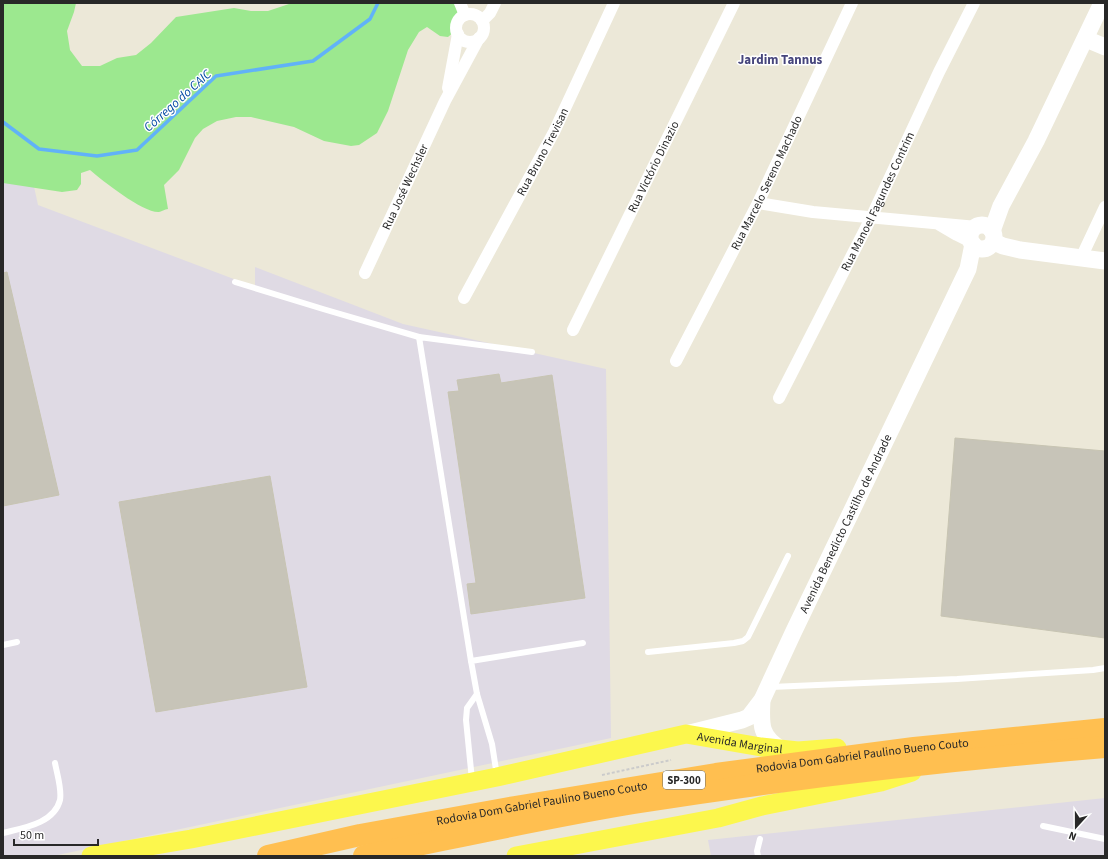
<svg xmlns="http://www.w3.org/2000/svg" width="1108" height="859" viewBox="0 0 1108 859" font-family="'Source Sans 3',sans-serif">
	<rect width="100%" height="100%" fill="#ece8d8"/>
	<g fill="#dfdae4">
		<polygon points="3,181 33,182 38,205 255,287 255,267 403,324 606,369 611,738 53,856 3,856"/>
		<polygon points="1105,798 1105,856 711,856 708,840"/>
	</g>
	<path fill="#9ce88f" d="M3,3h73l-2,9 -7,19 3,19 12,16h18l17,-8 19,-3 15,-12 25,-26 58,-9 17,3h17l24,-8h167c5,16 2,24 -11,34l-8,-1 -13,-9 -8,5 -11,18 -20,61 -11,22 -18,12 -8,1 -27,-5 -30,-14 -43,-10h-15l-19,4 -14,8 -8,9 -16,32 -15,15 4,24c-3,0 -7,3 -9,3 -16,1 -56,-31 -69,-42l-9,3v11l-4,6 -15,2 -59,-9z"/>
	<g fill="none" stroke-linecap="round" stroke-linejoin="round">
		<polyline stroke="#61b2f8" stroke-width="3.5" points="3,122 39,149 97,156 137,150 216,76 313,61 370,19 378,3"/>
	</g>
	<g fill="#c7c4b8" stroke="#c7c4b2">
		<polygon points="7,272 59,495 3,506 3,273"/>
		<polygon points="499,374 501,383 552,375 585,598 471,614 467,584 476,583 448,392 459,391 457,380"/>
		<polygon points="955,438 1105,451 1105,638 941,616"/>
		<polygon points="270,476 307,687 156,712 119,502"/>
	</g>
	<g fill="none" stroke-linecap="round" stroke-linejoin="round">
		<polyline stroke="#cbcbcb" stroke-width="2" stroke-dasharray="3 2" stroke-linecap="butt" points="602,775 671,760"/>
		<g stroke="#fff" stroke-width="6">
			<polyline points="235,282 323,309 419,337"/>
			<polyline points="3,645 17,642"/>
			<polyline points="648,652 734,643 743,641 748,637 788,556"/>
			<polyline points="471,661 419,337 532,352"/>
			<polyline points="771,687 957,679 1093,670 1105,668"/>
			<polyline points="497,776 492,744 477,694 471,661 583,643"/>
			<polyline points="472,780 466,720 467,708 477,694"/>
			<polyline points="1043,826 1105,839"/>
			<path d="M3,833c19,-5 51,-9 57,-33 2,-11 -3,-26 -5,-37"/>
			<polyline points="758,856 757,851 760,839"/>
		</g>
		<g stroke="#fff" stroke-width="12">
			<polyline points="460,3 465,15"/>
			<circle cx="470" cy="28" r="14"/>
			<polyline points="482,21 490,13 495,3"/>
			<polyline points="448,88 458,34"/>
			<polyline points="758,203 813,212 977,227"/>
			<polyline points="940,225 957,235 971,242"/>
			<polyline points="1081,258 1105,207"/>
			<path id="s1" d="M365,273l80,-172 34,-63"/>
			<path id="s2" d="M464,298l90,-166 60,-129"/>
			<path id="s3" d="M573,330l161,-327"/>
			<path id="s4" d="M676,361l82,-158 94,-200"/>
			<path id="s5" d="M779,398l92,-180 68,-146 35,-69"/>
		</g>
		<g stroke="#fff" stroke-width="17">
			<polyline points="1086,39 1105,47"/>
			<circle cx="982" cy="237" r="12"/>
			<polyline points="992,231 1001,206 1036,141 1102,3"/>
			<polyline points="994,242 1003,246 1020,250 1105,261"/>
			<path d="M762,700c-1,23 -3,36 19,49"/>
			<path id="s6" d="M686,734l56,-14 7,-3 13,-17 31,-67 175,-364 5,-25"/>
		</g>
		<g stroke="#fcf74d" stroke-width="19">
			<path id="s7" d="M91,856l100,-17 306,-62 189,-43 75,13 37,4 39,-3"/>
			<polyline points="516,856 718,818 762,806 881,782 912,772"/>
		</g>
		<g stroke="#ffbf50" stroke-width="22">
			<path id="s8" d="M268,856l92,-21 155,-28 201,-33 198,-26 191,-19"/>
			<path d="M364,856c90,-18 179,-38 270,-53 156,-25 313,-43 471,-56"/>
		</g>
	</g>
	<g text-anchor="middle" stroke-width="3" stroke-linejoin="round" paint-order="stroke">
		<rect fill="#fff" stroke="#686868" stroke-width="1" x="663" y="771" width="42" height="18" rx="3"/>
		<g font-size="11" font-weight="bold" fill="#282828">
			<text x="684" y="784">SP-300</text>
		</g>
		<g font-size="12" fill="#282828" stroke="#fff">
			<text dy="4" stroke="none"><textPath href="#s2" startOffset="166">Rua Bruno Trevisan</textPath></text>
			<text dy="4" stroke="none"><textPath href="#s3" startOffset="182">Rua Victório Dinazio</textPath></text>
			<text dy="4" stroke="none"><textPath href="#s4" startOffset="200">Rua Marcelo Sereno Machado</textPath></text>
			<text dy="4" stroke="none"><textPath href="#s1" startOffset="95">Rua José Wechsler</textPath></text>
			<text dy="4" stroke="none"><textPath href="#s5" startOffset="220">Rua Manoel Fagundes Contrim</textPath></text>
			<text dy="4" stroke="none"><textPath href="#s6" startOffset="282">Avenida Benedicto Castilho de Andrade</textPath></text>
			<text dy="4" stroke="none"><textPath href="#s7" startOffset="662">Avenida Marginal</textPath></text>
			<text dy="4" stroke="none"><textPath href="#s8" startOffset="603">Rodovia Dom Gabriel Paulino Bueno Couto</textPath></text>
			<text dy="4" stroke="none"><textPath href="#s8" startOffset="279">Rodovia Dom Gabriel Paulino Bueno Couto</textPath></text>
		</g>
		<g font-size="13" font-weight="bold" fill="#46457c" stroke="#fff">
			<text x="780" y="64">Jardim Tannus</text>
		</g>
		<g font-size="13" font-style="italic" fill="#024ba3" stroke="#fff">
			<text transform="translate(177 100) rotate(-42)" y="5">Córrego do CAIC</text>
		</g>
	</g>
	<rect width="1108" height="859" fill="none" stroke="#282828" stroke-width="8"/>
	<g transform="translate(1076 827) rotate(201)" stroke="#ffffff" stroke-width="3" paint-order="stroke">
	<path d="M0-3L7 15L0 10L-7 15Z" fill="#282828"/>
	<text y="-6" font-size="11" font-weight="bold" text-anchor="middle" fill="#282828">N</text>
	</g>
	<path d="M14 839v6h84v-6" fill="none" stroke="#282828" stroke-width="2"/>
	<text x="20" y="839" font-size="12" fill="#282828" stroke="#ffffff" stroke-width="3" paint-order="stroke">50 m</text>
</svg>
